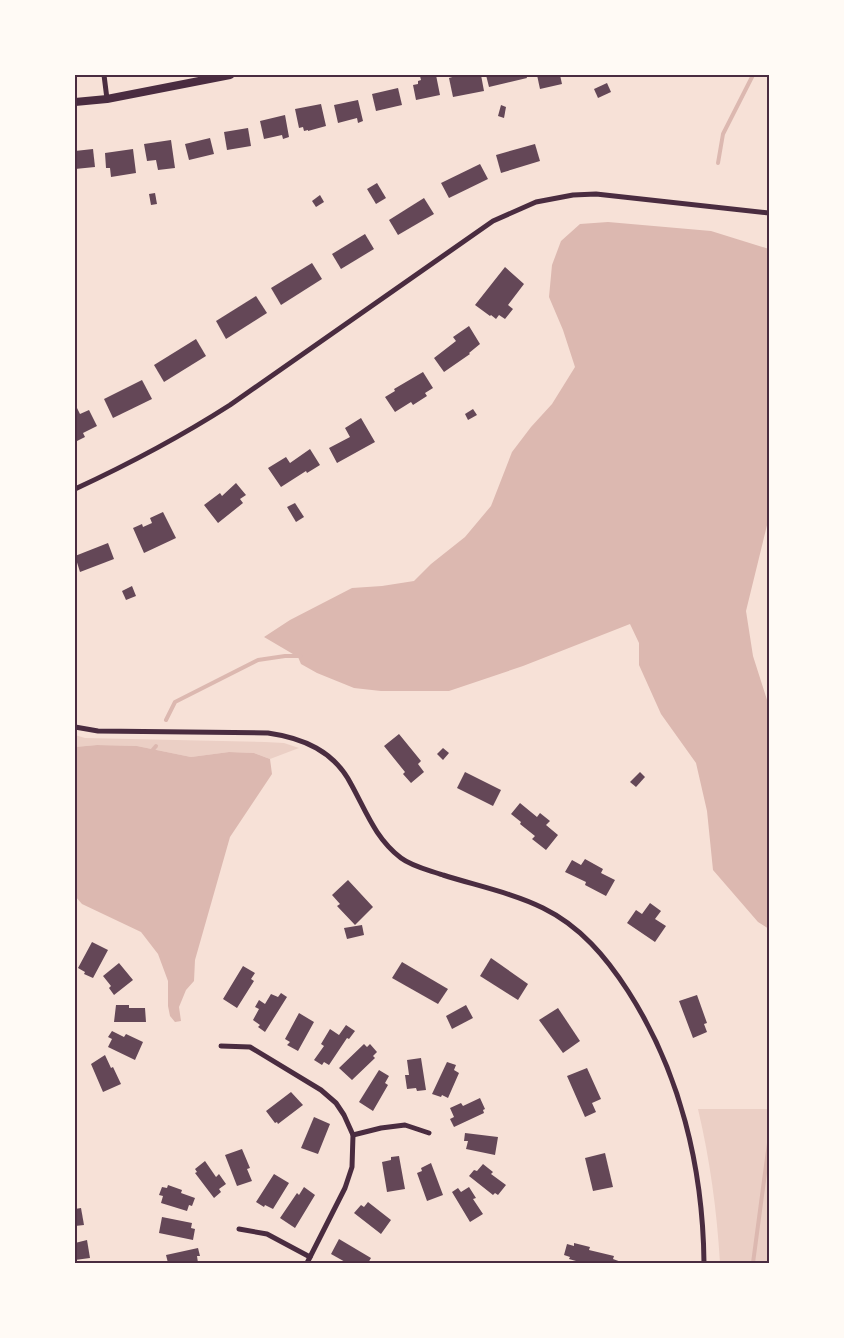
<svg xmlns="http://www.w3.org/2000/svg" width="844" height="1338" viewBox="0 0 844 1338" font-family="'PT Sans',sans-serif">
	<rect width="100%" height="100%" fill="#f7e1d7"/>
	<g fill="#ebcfc5">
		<polygon points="75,735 85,738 265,742 284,743 299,748 270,759 254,753 229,752 191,757 137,746 97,745 75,747"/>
		<path d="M698,1109h71v154h-49c-3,-52 -10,-103 -22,-154z"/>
	</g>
	<g fill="#dcb8b0">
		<polygon points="608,222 711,231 769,249 769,517 746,611 753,656 769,706 769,929 758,922 713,870 707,811 696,763 661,714 639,665 639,643 630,624 523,666 449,691 381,691 354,688 317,673 301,664 298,657 264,637 290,620 352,588 382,586 414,581 431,564 465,537 491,506 512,452 531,427 552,404 575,367 563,330 549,297 552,265 561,241 580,224"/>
		<polygon points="97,745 137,746 191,757 229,752 254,753 270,759 272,774 230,837 195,960 194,981 186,990 179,1007 181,1021 175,1022 170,1016 168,1006 168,981 158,954 141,932 82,904 75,896 75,747"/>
	</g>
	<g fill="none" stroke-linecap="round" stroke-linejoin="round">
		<g stroke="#dcb8b0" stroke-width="4">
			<polyline points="718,163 723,134 753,75"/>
			<polyline points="166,720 175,702 258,660 285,656 301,656"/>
			<polyline points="151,752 156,746"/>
			<polyline points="753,1263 769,1143"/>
		</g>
	</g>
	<g fill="#644757">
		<polygon points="427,75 436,75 440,95 416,100 413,85 418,84 418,81 421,80 420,76"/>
		<polygon points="459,75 481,75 484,91 453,97 449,78"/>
		<polygon points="486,75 526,75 527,78 489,87"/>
		<polygon points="537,75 560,75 562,84 540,89"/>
		<polygon points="607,83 611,92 598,98 594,89"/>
		<polygon points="398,88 402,105 376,111 372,94"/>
		<polygon points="358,100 363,121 358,123 357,118 338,123 334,105"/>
		<polygon points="321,104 326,126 308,131 308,130 304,131 303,127 299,128 295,109"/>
		<polygon points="501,105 506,107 504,118 498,116"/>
		<polygon points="285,115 289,137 283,139 282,135 264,139 260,121"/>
		<polygon points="248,128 251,146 227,150 224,132"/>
		<polygon points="210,138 214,154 189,160 185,144"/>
		<polygon points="171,140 175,168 158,170 156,160 147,161 144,144"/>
		<polygon points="535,144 540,161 501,173 496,155"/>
		<polygon points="93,149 95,167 75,169 75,151"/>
		<polygon points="133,149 136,173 111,177 110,168 106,168 105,153"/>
		<polygon points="480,164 488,179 449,198 441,183"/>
		<polygon points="377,183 386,198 376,204 367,189"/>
		<polygon points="155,193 157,204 151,205 149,194"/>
		<polygon points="320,195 324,202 316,207 312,201"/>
		<polygon points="424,198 434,214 398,235 389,220"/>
		<polygon points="365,234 374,249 341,269 332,254"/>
		<polygon points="312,263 322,279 281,305 271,288"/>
		<polygon points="505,267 524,284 508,305 513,309 505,319 499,315 496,319 491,315 490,316 475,305"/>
		<polygon points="256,296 267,313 226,339 216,321"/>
		<polygon points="469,326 480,344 469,353 470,354 444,372 434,358 456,341 453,337"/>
		<polygon points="196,339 206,356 164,382 154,365"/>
		<polygon points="423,372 433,388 425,393 427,396 413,405 411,402 395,412 385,397 395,391 394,389"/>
		<polygon points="142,380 152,399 113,418 104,399"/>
		<polygon points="76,406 80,414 89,410 97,426 83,433 85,437 75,442 75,407"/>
		<polygon points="473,409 477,415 468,420 465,414"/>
		<polygon points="361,418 375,442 337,463 329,448 350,437 345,428"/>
		<polygon points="310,449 320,465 307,473 306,471 281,487 268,468 286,457 290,463"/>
		<polygon points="236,483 246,495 240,499 243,503 218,523 204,505 220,493 222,496"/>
		<polygon points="295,503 304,517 296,522 287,507"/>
		<polygon points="163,512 176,538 144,553 133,528 142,524 143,527 152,523 150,518"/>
		<polygon points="108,543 114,559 80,572 75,556"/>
		<polygon points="132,586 136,596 126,600 122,591"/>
		<polygon points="399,734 421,761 418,764 424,772 411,783 403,774 405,772 384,746"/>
		<polygon points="443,748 449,753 443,760 437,754"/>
		<polygon points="465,772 501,790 493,806 457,788"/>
		<polygon points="640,772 645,777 636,787 630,782"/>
		<polygon points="520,803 537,817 540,813 550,821 546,825 558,835 546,850 532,839 535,836 520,824 521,822 511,814"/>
		<polygon points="585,859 603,869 601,873 615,880 606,896 585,885 586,882 565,872 572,860 581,865"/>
		<polygon points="348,880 373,907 355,925 337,906 340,904 332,895"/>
		<polygon points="650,903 661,911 655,919 666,926 655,942 627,923 636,910 642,914"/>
		<polygon points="362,925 364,935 347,939 344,928"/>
		<polygon points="92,942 108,950 93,978 84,974 85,972 78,968"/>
		<polygon points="491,958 528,984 518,1000 480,976"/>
		<polygon points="402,962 448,989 438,1004 392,978"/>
		<polygon points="119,963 133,980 114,995 109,988 111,986 103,976"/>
		<polygon points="243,966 255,973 251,979 254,981 237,1008 223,999"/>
		<polygon points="281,993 287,997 265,1032 258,1027 260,1025 253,1020 259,1009 255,1007 259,1000 265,1004 271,994 278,997"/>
		<polygon points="697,995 707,1023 704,1024 707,1032 693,1038 679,1001"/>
		<polygon points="116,1005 129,1005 129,1008 145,1008 146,1022 114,1022"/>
		<polygon points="466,1005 473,1018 452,1029 446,1016"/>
		<polygon points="558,1008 580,1041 563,1053 539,1020"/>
		<polygon points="299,1013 314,1022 298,1051 287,1045 290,1042 285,1039"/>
		<polygon points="346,1025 355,1031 349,1039 347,1038 329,1065 324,1062 322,1065 314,1060 324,1046 321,1044 330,1029 339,1035"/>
		<polygon points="112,1031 124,1037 126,1034 143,1042 135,1060 108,1047 112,1039 108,1037"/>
		<polygon points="364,1044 367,1047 370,1044 377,1052 373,1056 375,1058 352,1080 339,1068"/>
		<polygon points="105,1055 111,1068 113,1067 121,1084 103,1092 91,1064"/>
		<polygon points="421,1058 426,1090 417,1091 416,1088 407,1089 405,1075 409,1075 407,1060"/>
		<polygon points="447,1062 456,1065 454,1070 459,1073 448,1098 442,1095 441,1097 432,1094"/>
		<polygon points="587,1068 601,1099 592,1103 596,1112 585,1117 567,1076"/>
		<polygon points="379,1070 389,1076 385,1083 388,1085 373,1111 359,1102"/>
		<polygon points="291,1092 303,1105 278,1124 277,1122 275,1123 266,1111"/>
		<polygon points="480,1098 485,1109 483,1110 484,1113 454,1127 450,1119 454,1117 450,1108 461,1103 463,1106"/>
		<polygon points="314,1117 330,1124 318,1154 301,1148"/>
		<polygon points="465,1133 498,1137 495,1155 466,1149 468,1141 464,1141"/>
		<polygon points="242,1149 250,1168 247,1169 252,1181 237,1186 225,1155"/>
		<polygon points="605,1153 613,1187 593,1191 585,1158"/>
		<polygon points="399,1156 405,1189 387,1192 382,1162 391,1160 391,1157"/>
		<polygon points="205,1161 216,1177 219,1174 226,1184 219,1189 221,1192 214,1198 195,1173 197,1172 195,1169"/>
		<polygon points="431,1163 443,1195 427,1201 417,1173 422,1171 421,1168"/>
		<polygon points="483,1164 493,1172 491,1174 506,1185 498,1195 495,1193 493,1195 469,1176 474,1170 477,1171"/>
		<polygon points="274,1174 289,1183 273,1209 265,1205 264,1207 256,1202"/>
		<polygon points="168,1185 182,1190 181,1193 195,1198 192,1206 189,1205 187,1211 161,1203 163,1196 159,1195 162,1187 167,1188"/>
		<polygon points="304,1187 315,1195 295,1228 280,1218 297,1193 299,1195"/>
		<polygon points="469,1187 476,1198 473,1199 483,1214 470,1222 452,1192 458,1188 461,1192"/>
		<polygon points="368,1202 391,1220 381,1234 354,1213 361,1205 364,1207"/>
		<polygon points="81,1208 84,1225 75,1226 75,1209"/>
		<polygon points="162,1217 192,1223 191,1228 195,1229 193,1240 159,1233"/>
		<polygon points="339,1239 371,1258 368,1263 347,1263 331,1254"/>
		<polygon points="87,1240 90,1258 75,1260 75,1243"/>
		<polygon points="574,1243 590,1247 589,1250 614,1256 613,1259 624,1263 591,1263 585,1261 585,1263 583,1263 569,1259 570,1257 564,1255 567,1244 574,1246"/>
		<polygon points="198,1248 200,1256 197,1256 198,1263 168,1263 166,1255"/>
	</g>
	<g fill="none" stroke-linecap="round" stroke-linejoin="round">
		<g stroke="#4a2c40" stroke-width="5">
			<polyline points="104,75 107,99"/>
			<path d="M75,489c54,-25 105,-52 155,-84l263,-184 43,-19 37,-7 23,-1 173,19"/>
			<path d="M75,727l23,4 170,2c35,5 66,18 83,51 15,27 24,54 50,74 12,9 28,12 42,17 31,10 70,18 100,33 37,18 63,49 85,83 52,81 75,176 76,272"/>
			<polyline points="221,1046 250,1047 321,1090 336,1103 344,1115 353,1135 352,1167 345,1188 307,1263"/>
			<polyline points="353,1135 381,1128 405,1125 429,1133"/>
			<polyline points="239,1229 267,1234 310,1257"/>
		</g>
		<polyline stroke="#4a2c40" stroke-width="8" points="75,102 107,99 230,75"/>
	</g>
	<rect width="844" height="1338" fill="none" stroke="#fffaf5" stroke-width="152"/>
	<rect x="76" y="76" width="692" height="1186" fill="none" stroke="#4a2c40" stroke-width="2"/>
</svg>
